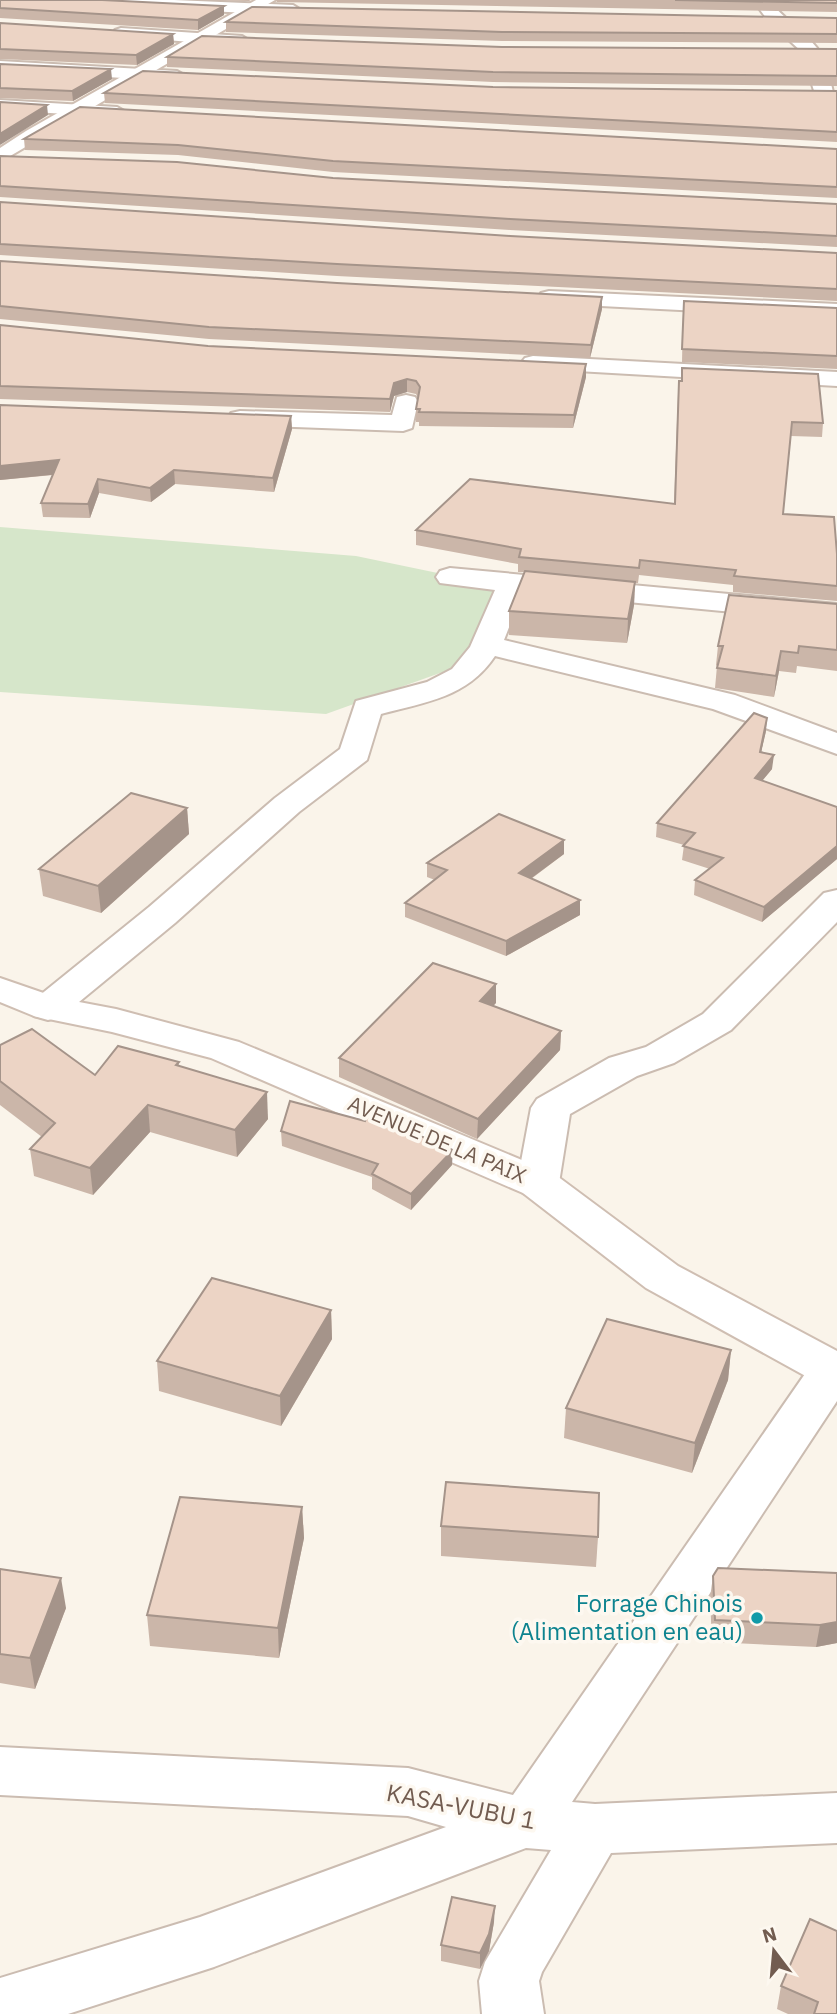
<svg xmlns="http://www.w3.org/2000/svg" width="837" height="2014" viewBox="0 0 837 2014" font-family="'IBM Plex Sans',sans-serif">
	<rect width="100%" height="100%" fill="#faf4ea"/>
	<polygon fill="#d6e6ca" points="0,527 356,556 505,587 465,664 326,714 0,692"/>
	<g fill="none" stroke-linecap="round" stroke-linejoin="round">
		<defs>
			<g id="street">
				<polygon points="63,0 174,0 293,5 301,10 293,15 71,5"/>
				<path d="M753,0h16c13,18 34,30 48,48 11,15 20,56 20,74l-6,-1 -16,-27 -13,-42 -33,-30z"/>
				<polygon points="121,28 242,36 250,41 242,46 115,36 115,30"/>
				<polygon points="0,61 177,71 186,76 177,81 0,71"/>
				<polygon points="0,100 117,107 126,112 117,117 0,110"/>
				<polygon points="549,291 837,304 837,318 541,303 538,298 541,293"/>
				<polygon points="533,356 837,372 837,386 525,368 521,363 525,358"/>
				<polygon points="406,395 415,397 418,402 412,428 403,431 240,425 231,423 228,418 231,413 240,411 392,415 397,397"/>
				<path d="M450,568l387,36v18l-314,-30 -19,48 231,55 102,38v21l-124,-45 -218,-53c-27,41 -69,46 -114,58l-14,46 -68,52 -124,111 -113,93 -14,4 -14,-4 -5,-8 5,-8 115,-93 126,-109 65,-49 16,-48 71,-19 25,-13 18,-22 25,-57 -55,-7 -4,-6 4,-6z"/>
				<polygon points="837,890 837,922 731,1030 674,1063 637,1076 570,1114 559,1183 553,1193 538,1197 523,1193 517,1183 531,1108 537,1099 609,1058 646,1047 703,1014 824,893"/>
				<polygon points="833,1353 837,1354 837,1401 572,1802 595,1804 837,1793 837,1843 611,1853 542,1972 539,1981 544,2014 482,2014 479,1981 485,1962 551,1850 526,1848 214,1967 68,2014 0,2014 0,1978 200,1917 446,1827 408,1816 0,1795 0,1747 408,1768 513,1795 816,1358"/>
			</g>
			<g id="secondary">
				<polygon points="256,0 275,0 0,162 0,148 26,131"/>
				<polygon points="0,978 58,998 116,1009 239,1042 553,1173 678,1266 837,1351 837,1389 820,1384 646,1288 523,1193 211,1058 112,1032 34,1016 0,1002"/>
			</g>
		</defs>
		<use href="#street" stroke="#cbbcb1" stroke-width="4"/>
		<use href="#secondary" stroke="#cfbeb2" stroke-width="4"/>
		<use href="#street" fill="#fff" fill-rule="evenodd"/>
		<use href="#secondary" fill="#fff" fill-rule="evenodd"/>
	</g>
	<g fill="#cbb6a9">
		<polygon points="0,0 224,15 198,30 0,18"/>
		<polygon points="198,0 251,0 249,1"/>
		<polygon points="276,0 837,0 837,12 277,2"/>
		<polygon points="837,18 837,43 502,41 226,32 226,22"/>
		<polygon points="0,23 173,34 174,44 137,65 0,59"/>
		<polygon points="502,47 837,49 837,86 493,82 167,67 167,57"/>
		<polygon points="0,64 112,79 73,101 0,98"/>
		<polygon points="493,87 837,91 837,142 105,103 104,93"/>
		<polygon points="24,139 837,149 837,198 333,172 178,155 25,150"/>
		<polygon points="0,156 333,178 837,204 837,247 510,230 0,197"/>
		<polygon points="0,202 510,236 837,253 837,301 337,276 0,255"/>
		<polygon points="0,261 337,283 602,297 602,309 590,358 209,339 0,319"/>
		<polygon points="837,308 837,369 682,362 683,313"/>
		<polygon points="0,325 208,346 586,377 573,428 419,426 419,422 416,422 416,409 418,398 416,394 407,392 394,396 390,412 0,399"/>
		<polygon points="678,394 823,423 822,437 791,436 783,514 837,554 837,601 733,592 733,585 639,575 638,583 635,583 634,605 627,643 509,635 509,611 525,572 518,572 518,564 416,545 416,530 674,504"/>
		<polygon points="0,405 291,416 292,429 274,492 175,484 151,502 99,493 90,518 43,517 41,503 53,475 0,480"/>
		<polygon points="837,604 837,671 797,666 796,673 779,671 774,697 715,688 717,666 716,665 718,646"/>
		<polygon points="766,731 761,752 772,769 762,781 837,807 837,859 762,922 694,895 695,880 710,869 682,860 684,845 656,837 657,823"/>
		<polygon points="187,808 189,834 101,913 43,896 39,869"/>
		<polygon points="564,840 564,854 531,879 580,915 506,956 405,917 405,903 435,880 427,877 427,863"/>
		<polygon points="496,1003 493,1006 561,1031 560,1050 477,1139 339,1077 339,1058"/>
		<polygon points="0,1045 95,1075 179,1062 179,1066 268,1119 237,1157 150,1132 93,1195 34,1176 30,1149 42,1137 0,1105"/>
		<polygon points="281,1131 452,1165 411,1210 372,1189 372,1177 282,1146"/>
		<polygon points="331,1310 332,1339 281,1426 159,1391 157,1361"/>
		<polygon points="731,1350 728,1380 692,1473 564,1438 566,1408"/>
		<polygon points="302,1507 304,1538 279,1658 150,1646 147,1615"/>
		<polygon points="441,1526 598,1537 596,1567 441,1556"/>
		<polygon points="0,1569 66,1608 35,1689 0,1683"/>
		<polygon points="837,1573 837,1643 816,1647 712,1642 710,1598 713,1576"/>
		<polygon points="494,1922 489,1951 480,1969 441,1961 441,1945"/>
		<polygon points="837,1931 837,2014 788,2014 777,2009 781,1986"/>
	</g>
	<g fill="#a5948a">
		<polygon points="224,6 224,15 198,30 198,20"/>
		<polygon points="173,34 174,44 137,65 136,55"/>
		<polygon points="111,69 112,79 73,101 72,91"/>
		<polygon points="47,105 48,115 0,145 0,134"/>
		<polygon points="602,297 602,309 590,358 591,345"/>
		<polygon points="586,364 586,377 573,428 574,415"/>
		<polygon points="407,379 407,392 394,396 390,412 390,399 394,383"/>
		<polygon points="291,416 292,429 274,492 273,478"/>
		<polygon points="59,460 60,474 0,480 0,466"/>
		<polygon points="174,470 175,484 151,502 150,488"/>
		<polygon points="98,479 99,493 90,518 88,504"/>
		<polygon points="635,582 634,605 627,643 628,619"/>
		<polygon points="781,651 779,671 774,697 776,676"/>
		<polygon points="767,718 766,731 758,766 760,752"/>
		<polygon points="774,755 772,769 753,792 755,778"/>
		<polygon points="187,808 189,834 101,913 98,886"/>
		<polygon points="564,840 564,854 518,888 519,873"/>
		<polygon points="837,846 837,859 762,922 764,907"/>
		<polygon points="580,900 580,915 506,956 506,941"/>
		<polygon points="496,984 496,1003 479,1020 480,1001"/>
		<polygon points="561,1031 560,1050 477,1139 478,1119"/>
		<polygon points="267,1092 268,1119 237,1157 235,1130"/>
		<polygon points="148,1105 150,1132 93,1195 90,1168"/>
		<polygon points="453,1150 452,1165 411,1210 411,1194"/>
		<polygon points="331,1310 332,1339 281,1426 280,1396"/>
		<polygon points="731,1350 728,1380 692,1473 695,1443"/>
		<polygon points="302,1507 304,1538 279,1658 278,1628"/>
		<polygon points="61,1578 66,1608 35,1689 30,1658"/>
		<polygon points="837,1622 837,1643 816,1647 820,1625"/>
		<polygon points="495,1906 494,1922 489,1951 480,1969 480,1953"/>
	</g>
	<g fill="#ecd4c5" stroke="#a5948a" stroke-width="2">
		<polygon points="0,0 102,0 224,6 198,20 0,8"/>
		<polygon points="675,0 837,0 837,3"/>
		<polygon points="252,7 837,18 837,34 502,32 226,22"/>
		<polygon points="0,23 173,34 136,55 0,49"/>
		<polygon points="202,36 502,47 837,49 837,76 493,72 167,57"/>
		<polygon points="0,64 111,69 72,91 0,88"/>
		<polygon points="143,71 493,87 837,91 837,132 104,93"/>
		<polygon points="0,102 47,105 0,134"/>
		<polygon points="80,107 837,149 837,187 333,161 178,145 24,139"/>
		<polygon points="0,156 177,162 333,178 837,204 837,236 510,219 0,186"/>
		<polygon points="0,202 510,236 837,253 837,289 337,264 0,244"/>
		<polygon points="0,261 337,283 602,297 591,345 209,327 0,306"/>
		<polygon points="684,301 837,308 837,356 682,349"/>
		<polygon points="0,325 208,346 586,364 574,415 419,412 420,409 416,409 420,387 416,381 407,379 394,383 390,399 0,386"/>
		<polygon points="682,368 818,374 823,423 792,422 783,514 834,517 837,554 837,586 734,576 736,570 640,560 639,568 519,557 521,549 416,530 470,479 675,504 679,381 682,381"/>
		<polygon points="0,405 291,416 273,478 174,470 150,488 98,479 88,504 41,503 59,460 0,466"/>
		<polygon points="525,571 635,582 628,619 509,611"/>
		<polygon points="729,595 837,604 837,650 799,646 798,653 781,651 776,676 717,668 723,646 718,646"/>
		<polygon points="754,713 767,718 760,752 774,755 755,778 837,807 837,846 764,907 695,880 723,858 683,846 695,833 657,823"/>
		<polygon points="131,793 187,808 98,886 39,869"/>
		<polygon points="499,814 564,840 519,873 580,900 506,941 405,903 447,870 427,863"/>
		<polygon points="433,963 496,984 480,1001 561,1031 478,1119 339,1058"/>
		<polygon points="32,1029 95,1075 118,1046 179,1062 176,1065 267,1092 235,1130 148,1105 90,1168 30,1149 55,1123 0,1081 0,1045"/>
		<polygon points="290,1101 365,1121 368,1113 453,1150 411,1194 372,1174 378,1164 281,1131"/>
		<polygon points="212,1278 331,1310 280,1396 157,1361"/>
		<polygon points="607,1319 731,1350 695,1443 566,1408"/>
		<polygon points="446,1482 599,1493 598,1537 441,1526"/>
		<polygon points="180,1497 302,1507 278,1628 147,1615"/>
		<polygon points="718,1568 837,1573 837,1622 820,1625 715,1620 713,1576"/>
		<polygon points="0,1569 61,1578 30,1658 0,1654"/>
		<polygon points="452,1897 495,1906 489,1934 480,1953 441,1945"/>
		<polygon points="810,1919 837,1931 837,2014 814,2014 818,2002 781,1986"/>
	</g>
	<circle fill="#0f9aa8" stroke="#fdf8f0" stroke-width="2.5" cx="757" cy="1618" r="7"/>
	<g text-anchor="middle" stroke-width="7" stroke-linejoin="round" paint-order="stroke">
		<g font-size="21" fill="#725c50" stroke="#fdf8f0">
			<text transform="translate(437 1140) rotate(23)" y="7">AVENUE DE LA PAIX</text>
		</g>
		<g font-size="24" fill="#0d838f" stroke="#fdf8f0" text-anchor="end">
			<text x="743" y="1612">Forrage Chinois<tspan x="743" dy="28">(Alimentation en eau)</tspan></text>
		</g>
		<g font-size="24" fill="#725c50" stroke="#fdf8f0">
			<text transform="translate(461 1807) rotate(11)" y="8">KASA-VUBU 1</text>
		</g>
	</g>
	<g transform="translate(774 1951) rotate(344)" stroke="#fdf8f0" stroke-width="5" paint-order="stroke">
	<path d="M0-5L12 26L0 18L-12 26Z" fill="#725c50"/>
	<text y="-10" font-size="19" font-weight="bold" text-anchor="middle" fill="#725c50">N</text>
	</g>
</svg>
